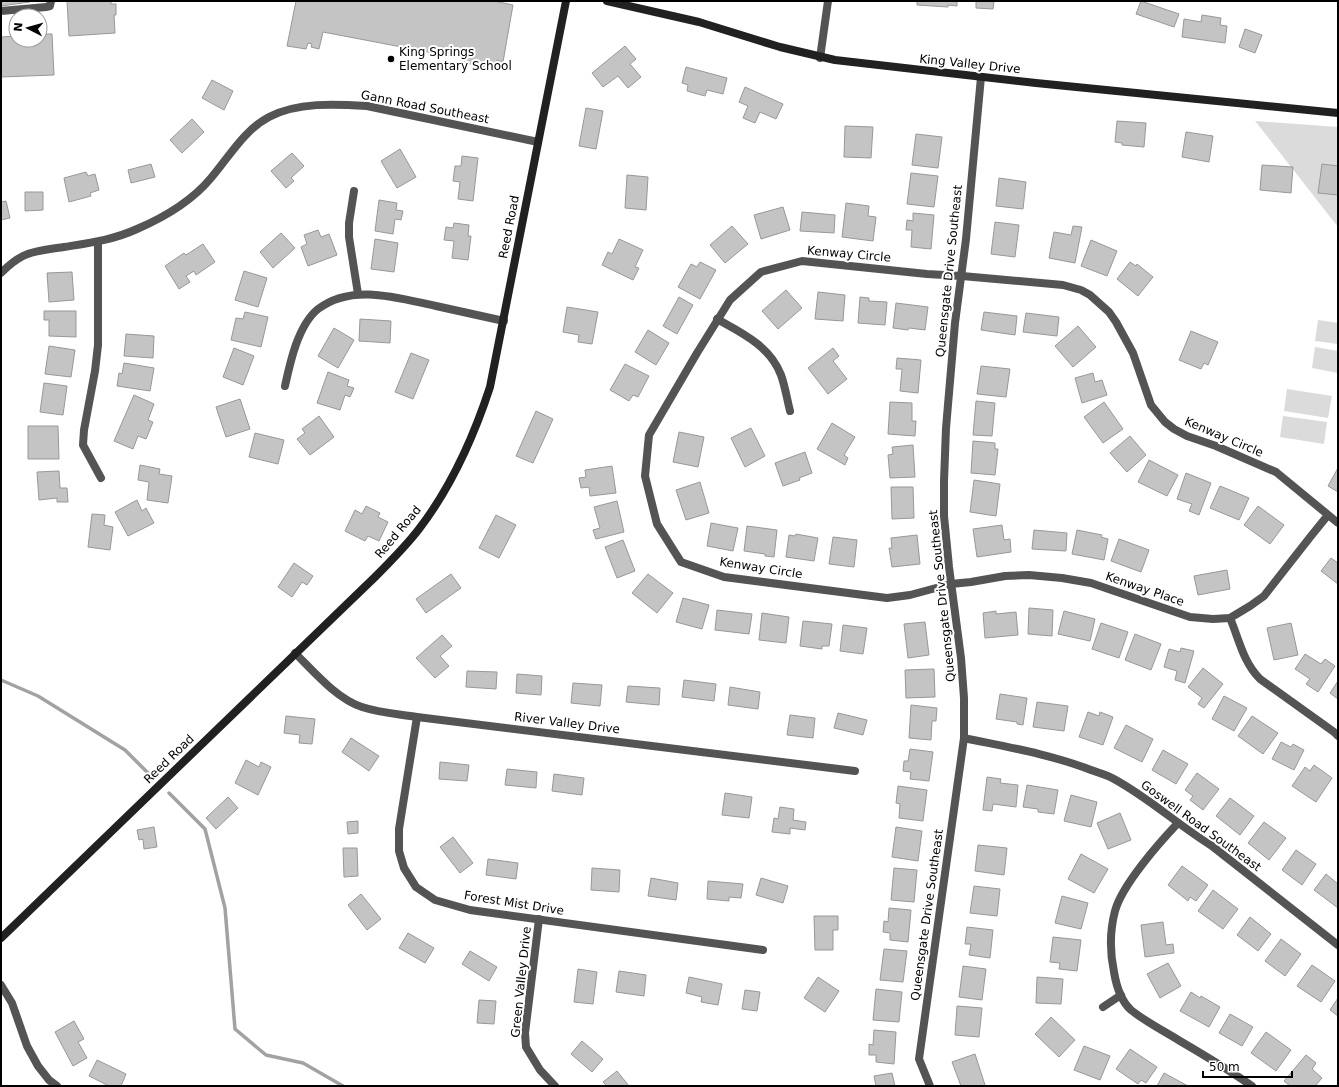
<svg xmlns="http://www.w3.org/2000/svg" width="1339" height="1087" viewBox="0 0 1339 1087" font-family="'DejaVu Sans',sans-serif">
	<rect width="100%" height="100%" fill="#fff"/>
	<g fill="#dbdbdb">
		<polygon points="1255,121 1338,127 1338,227 1256,122"/>
		<polygon points="1318,320 1338,323 1338,344 1315,341"/>
		<polygon points="1315,347 1338,351 1338,373 1312,368"/>
		<polygon points="1287,389 1332,396 1328,418 1284,411"/>
		<polygon points="1283,416 1327,422 1324,444 1280,437"/>
	</g>
	<g fill="none" stroke-linecap="round" stroke-linejoin="round">
		<g stroke="#a2a2a2" stroke-width="3.5">
			<polyline points="1,680 38,696 125,750 150,775"/>
			<polyline points="169,793 205,829 225,908 235,1029 266,1055 303,1063 343,1086"/>
		</g>
	</g>
	<g fill="#c4c4c4" stroke="#989898">
		<polygon points="1,1 30,1 30,2 1,6"/>
		<polygon points="67,1 111,1 111,4 116,4 116,15 114,15 115,33 69,36"/>
		<polygon points="296,1 494,1 513,5 503,62 497,60 495,69 461,62 462,55 454,54 454,57 323,32 319,49 311,47 312,44 308,43 306,49 287,46"/>
		<polygon points="917,1 957,1 957,6 948,5 948,7 917,5"/>
		<polygon points="976,1 994,1 993,9 976,8"/>
		<polygon points="1141,1 1179,14 1174,27 1136,14"/>
		<polygon points="1202,15 1221,18 1220,25 1227,26 1225,43 1182,37 1184,19 1201,22"/>
		<polygon points="1245,29 1262,35 1255,53 1239,47"/>
		<polygon points="40,34 52,34 54,75 1,77 1,37 16,36 16,40 40,40"/>
		<polygon points="625,46 636,59 630,64 641,77 628,88 618,76 603,87 592,73"/>
		<polygon points="686,67 727,78 723,94 707,90 705,96 687,91 688,85 682,83"/>
		<polygon points="212,80 233,91 224,110 202,98"/>
		<polygon points="745,87 783,104 776,119 760,112 755,123 743,118 748,106 739,102"/>
		<polygon points="586,108 603,111 596,149 579,146"/>
		<polygon points="192,119 204,132 182,153 170,140"/>
		<polygon points="1117,121 1146,123 1144,147 1122,145 1122,143 1115,142"/>
		<polygon points="845,126 873,127 871,158 844,157"/>
		<polygon points="1186,132 1213,136 1209,162 1182,157"/>
		<polygon points="916,134 942,137 938,168 912,165"/>
		<polygon points="400,149 416,177 397,188 381,161"/>
		<polygon points="292,153 304,166 291,178 294,181 286,188 271,171"/>
		<polygon points="462,156 478,158 473,201 458,199 460,182 453,181 455,166 461,166"/>
		<polygon points="151,164 155,177 131,183 128,170"/>
		<polygon points="1322,164 1338,166 1338,195 1318,193"/>
		<polygon points="1262,165 1293,167 1291,193 1260,190"/>
		<polygon points="86,172 88,176 95,174 99,190 90,193 91,196 69,202 64,178"/>
		<polygon points="911,173 938,176 934,207 907,204"/>
		<polygon points="627,175 648,177 646,210 625,208"/>
		<polygon points="999,178 1026,182 1023,209 996,206"/>
		<polygon points="25,192 43,192 43,210 25,211"/>
		<polygon points="379,200 397,203 396,210 403,211 401,220 395,219 393,234 375,231"/>
		<polygon points="6,201 10,218 1,220 1,202"/>
		<polygon points="846,203 869,206 868,216 876,217 873,241 842,237"/>
		<polygon points="783,207 790,230 761,239 754,215"/>
		<polygon points="802,212 835,215 834,233 800,231"/>
		<polygon points="913,213 934,215 931,249 911,247 912,230 906,230 907,220 913,221"/>
		<polygon points="995,222 1019,225 1015,257 991,254"/>
		<polygon points="454,223 469,225 468,236 471,236 468,260 452,258 454,241 444,240 446,227 453,228"/>
		<polygon points="732,226 748,244 725,263 710,245"/>
		<polygon points="1073,226 1082,227 1075,263 1049,258 1054,232 1071,235"/>
		<polygon points="318,230 321,237 329,234 337,255 308,266 301,247 307,244 304,235"/>
		<polygon points="281,233 295,248 273,268 260,252"/>
		<polygon points="375,239 398,243 394,272 371,269"/>
		<polygon points="619,239 643,250 635,267 639,268 633,280 602,265 608,252 612,254"/>
		<polygon points="1091,240 1117,251 1107,276 1081,266"/>
		<polygon points="203,244 215,262 196,275 194,271 186,276 190,282 179,289 165,266 184,253 186,255"/>
		<polygon points="700,262 716,270 700,299 678,287 691,264 697,267"/>
		<polygon points="1130,262 1136,266 1137,264 1153,277 1138,296 1117,279"/>
		<polygon points="244,271 267,278 258,307 235,300"/>
		<polygon points="72,272 74,300 49,302 47,273"/>
		<polygon points="786,290 802,308 778,329 762,311"/>
		<polygon points="818,292 845,295 843,321 815,319"/>
		<polygon points="679,297 693,305 677,334 663,326"/>
		<polygon points="860,297 869,298 869,301 887,302 885,325 858,323"/>
		<polygon points="896,303 928,307 925,330 909,328 908,330 893,328"/>
		<polygon points="567,307 598,312 592,344 578,342 579,335 563,332"/>
		<polygon points="44,311 76,311 76,337 49,336 49,320 44,320"/>
		<polygon points="245,312 268,317 261,347 231,340 236,318 243,319"/>
		<polygon points="984,312 1017,316 1015,335 981,330"/>
		<polygon points="1026,313 1059,317 1057,336 1023,332"/>
		<polygon points="360,319 391,321 390,343 359,341"/>
		<polygon points="1078,326 1096,347 1073,367 1055,346"/>
		<polygon points="334,328 354,340 338,368 318,356"/>
		<polygon points="648,330 669,343 656,365 635,352"/>
		<polygon points="1191,331 1218,342 1208,365 1204,363 1201,369 1179,360"/>
		<polygon points="126,334 154,336 153,358 124,356"/>
		<polygon points="49,346 75,350 71,377 45,374"/>
		<polygon points="234,348 254,356 243,385 223,377"/>
		<polygon points="833,348 839,356 833,361 847,379 828,394 808,368"/>
		<polygon points="411,353 429,360 413,399 395,392"/>
		<polygon points="897,358 921,360 918,393 900,391 902,369 896,369"/>
		<polygon points="124,363 154,368 150,391 117,386 119,373 122,374"/>
		<polygon points="625,364 649,376 638,397 633,395 629,401 610,390"/>
		<polygon points="981,366 1010,369 1006,397 977,394"/>
		<polygon points="328,372 349,380 347,386 354,388 350,397 345,395 340,410 317,403"/>
		<polygon points="1093,373 1095,382 1102,380 1107,395 1082,403 1075,378"/>
		<polygon points="44,383 67,386 63,415 40,412"/>
		<polygon points="134,395 154,404 148,420 153,422 146,439 138,436 133,449 114,441"/>
		<polygon points="240,399 250,429 226,437 216,407"/>
		<polygon points="976,401 995,403 992,436 973,435"/>
		<polygon points="890,402 912,403 912,421 916,421 915,436 888,434"/>
		<polygon points="1104,402 1123,429 1103,443 1084,417"/>
		<polygon points="536,411 553,419 533,463 516,456"/>
		<polygon points="319,416 334,437 310,455 297,439 305,433 302,429"/>
		<polygon points="832,423 855,437 844,455 848,458 845,465 817,449"/>
		<polygon points="28,426 58,426 59,459 28,459"/>
		<polygon points="751,428 765,456 745,467 731,438"/>
		<polygon points="679,432 704,437 698,467 673,462"/>
		<polygon points="255,433 284,440 278,464 249,457"/>
		<polygon points="1130,436 1146,455 1127,472 1110,453"/>
		<polygon points="973,441 995,443 995,449 998,449 995,475 971,473"/>
		<polygon points="913,445 915,477 890,478 888,455 893,454 892,447"/>
		<polygon points="805,452 812,473 799,478 800,480 783,486 775,463"/>
		<polygon points="1149,460 1178,475 1167,496 1138,482"/>
		<polygon points="140,465 160,469 159,474 172,476 168,503 147,500 149,482 138,480"/>
		<polygon points="612,466 616,493 590,496 589,487 581,488 579,478 586,477 585,470"/>
		<polygon points="1338,468 1338,492 1328,486"/>
		<polygon points="59,471 60,488 67,488 68,502 57,502 57,498 39,500 37,472"/>
		<polygon points="1186,473 1211,483 1199,515 1189,511 1192,504 1177,499"/>
		<polygon points="974,480 1000,484 996,516 970,512"/>
		<polygon points="700,482 709,513 686,520 676,490"/>
		<polygon points="1220,486 1249,498 1239,520 1210,508"/>
		<polygon points="891,487 913,487 914,518 892,519"/>
		<polygon points="137,500 142,511 146,508 154,523 128,536 115,512"/>
		<polygon points="617,501 624,532 596,539 593,530 600,528 594,507"/>
		<polygon points="366,506 380,513 378,517 388,522 379,541 368,536 365,541 345,531 355,510 362,514"/>
		<polygon points="1258,506 1284,525 1270,544 1244,525"/>
		<polygon points="92,514 105,515 104,525 113,527 110,550 88,547"/>
		<polygon points="496,515 516,525 499,558 479,548"/>
		<polygon points="711,523 738,528 733,551 707,546"/>
		<polygon points="1002,525 1004,540 1010,539 1011,552 977,557 973,529"/>
		<polygon points="747,526 777,530 774,557 765,556 765,554 744,551"/>
		<polygon points="1034,530 1067,533 1066,551 1032,549"/>
		<polygon points="1077,530 1102,535 1101,537 1108,539 1104,560 1072,554"/>
		<polygon points="796,534 818,538 814,561 786,557 789,535 795,536"/>
		<polygon points="917,535 920,564 892,567 889,548 892,548 891,538"/>
		<polygon points="833,537 857,540 854,567 829,564"/>
		<polygon points="1119,539 1149,550 1141,572 1111,561"/>
		<polygon points="623,540 635,571 617,578 605,547"/>
		<polygon points="1331,558 1338,563 1338,584 1321,571"/>
		<polygon points="294,563 313,576 307,585 302,582 292,597 278,587"/>
		<polygon points="1227,570 1230,589 1198,595 1194,576"/>
		<polygon points="451,574 461,588 426,613 416,599"/>
		<polygon points="648,574 673,593 657,613 632,593"/>
		<polygon points="683,598 709,605 702,629 676,622"/>
		<polygon points="1029,608 1053,610 1052,636 1028,634"/>
		<polygon points="717,610 752,614 749,634 715,630"/>
		<polygon points="996,611 996,614 1016,612 1018,635 985,638 983,613"/>
		<polygon points="1064,611 1095,619 1090,641 1058,634"/>
		<polygon points="762,613 789,617 786,643 759,640"/>
		<polygon points="803,621 832,624 829,646 822,646 822,649 800,646"/>
		<polygon points="925,622 929,655 908,658 904,624"/>
		<polygon points="1101,623 1128,632 1119,658 1092,649"/>
		<polygon points="1291,623 1298,655 1274,660 1267,628"/>
		<polygon points="843,625 867,628 863,654 840,651"/>
		<polygon points="1135,634 1161,644 1151,670 1125,660"/>
		<polygon points="442,635 452,646 440,656 449,666 435,678 416,658"/>
		<polygon points="1181,648 1194,651 1185,683 1175,680 1177,671 1164,667 1169,649 1180,652"/>
		<polygon points="1305,654 1321,664 1325,659 1335,666 1318,692 1306,684 1310,679 1295,669"/>
		<polygon points="1203,668 1223,684 1204,708 1198,704 1202,698 1188,687"/>
		<polygon points="934,669 935,697 906,698 905,670"/>
		<polygon points="467,671 497,672 496,689 466,687"/>
		<polygon points="517,674 542,676 541,695 516,693"/>
		<polygon points="684,680 716,684 714,701 682,697"/>
		<polygon points="1338,681 1338,699 1330,693"/>
		<polygon points="573,683 602,685 600,706 571,703"/>
		<polygon points="628,686 660,688 659,705 626,702"/>
		<polygon points="730,687 760,692 758,709 728,705"/>
		<polygon points="1000,694 1027,698 1023,725 1017,724 1017,722 996,719"/>
		<polygon points="1224,696 1247,708 1234,731 1212,719"/>
		<polygon points="1037,702 1068,706 1064,731 1033,727"/>
		<polygon points="911,705 937,708 936,721 932,721 931,740 909,738"/>
		<polygon points="1088,712 1099,716 1100,712 1113,717 1103,745 1079,737"/>
		<polygon points="838,713 867,720 863,735 834,728"/>
		<polygon points="790,715 815,718 813,738 787,735"/>
		<polygon points="286,716 315,719 312,744 299,743 300,735 284,733"/>
		<polygon points="1252,716 1278,733 1263,754 1238,736"/>
		<polygon points="1126,725 1153,739 1142,762 1114,748"/>
		<polygon points="351,738 379,756 369,771 342,752"/>
		<polygon points="1281,742 1291,747 1293,744 1304,750 1294,770 1272,759"/>
		<polygon points="910,749 933,752 929,781 910,779 911,772 903,771 904,761 908,761"/>
		<polygon points="1163,750 1188,764 1176,784 1152,770"/>
		<polygon points="246,760 259,767 261,762 271,767 258,795 235,783"/>
		<polygon points="440,762 469,765 467,781 439,779"/>
		<polygon points="1314,765 1332,778 1316,802 1292,786 1305,767 1310,771"/>
		<polygon points="507,769 537,772 536,788 505,785"/>
		<polygon points="1197,773 1219,789 1203,810 1190,800 1193,796 1185,790"/>
		<polygon points="554,774 584,778 582,795 552,791"/>
		<polygon points="987,777 1001,779 1000,783 1018,785 1016,807 993,804 992,811 983,810"/>
		<polygon points="1027,785 1058,790 1054,814 1038,812 1038,809 1023,807"/>
		<polygon points="898,786 927,790 923,821 899,818 900,804 896,803"/>
		<polygon points="725,793 752,797 749,818 722,815"/>
		<polygon points="1071,795 1097,802 1091,827 1064,821"/>
		<polygon points="228,797 238,808 216,829 206,818"/>
		<polygon points="1230,798 1254,816 1240,835 1216,816"/>
		<polygon points="780,807 794,809 793,820 806,822 805,830 790,828 790,834 772,832 774,818 778,819"/>
		<polygon points="1120,813 1131,840 1108,849 1097,823"/>
		<polygon points="358,821 358,833 348,834 347,822"/>
		<polygon points="1264,822 1286,838 1269,860 1248,843"/>
		<polygon points="154,827 157,847 144,849 143,839 139,840 137,830"/>
		<polygon points="896,827 922,831 918,861 892,857"/>
		<polygon points="453,837 473,863 460,873 440,847"/>
		<polygon points="978,845 1007,848 1004,875 975,871"/>
		<polygon points="343,848 357,848 358,876 344,877"/>
		<polygon points="1296,850 1316,864 1302,885 1282,870"/>
		<polygon points="1081,854 1108,869 1094,893 1068,879"/>
		<polygon points="488,859 518,863 516,879 486,875"/>
		<polygon points="1182,866 1208,885 1196,901 1190,897 1188,901 1168,885"/>
		<polygon points="592,868 620,870 619,892 591,890"/>
		<polygon points="894,868 917,870 914,902 891,900"/>
		<polygon points="1326,874 1338,884 1338,908 1314,890"/>
		<polygon points="651,878 678,883 676,900 648,896"/>
		<polygon points="761,878 788,886 783,903 756,895"/>
		<polygon points="708,881 743,884 741,898 729,897 729,901 707,899"/>
		<polygon points="974,886 1000,889 997,916 970,913"/>
		<polygon points="1213,890 1238,909 1223,929 1198,911"/>
		<polygon points="361,894 381,919 367,930 348,905"/>
		<polygon points="1062,896 1088,903 1081,929 1055,923"/>
		<polygon points="889,908 911,910 908,942 890,940 890,933 883,932 884,921 888,922"/>
		<polygon points="814,916 838,916 838,930 833,930 833,950 815,950"/>
		<polygon points="1250,917 1271,934 1258,951 1237,935"/>
		<polygon points="1163,922 1166,945 1173,944 1174,953 1145,957 1141,925"/>
		<polygon points="967,927 993,930 990,958 969,955 971,944 965,944"/>
		<polygon points="408,933 434,948 425,963 399,948"/>
		<polygon points="1053,937 1081,940 1077,971 1059,969 1060,963 1050,962"/>
		<polygon points="1281,939 1301,954 1285,976 1265,961"/>
		<polygon points="884,949 907,951 903,982 880,980"/>
		<polygon points="470,951 497,967 489,981 462,964"/>
		<polygon points="1168,963 1181,986 1160,998 1147,974"/>
		<polygon points="1312,965 1335,981 1321,1002 1297,986"/>
		<polygon points="963,966 986,969 982,1000 959,997"/>
		<polygon points="578,969 597,972 593,1004 574,1002"/>
		<polygon points="619,971 646,975 644,996 616,992"/>
		<polygon points="689,977 722,984 718,1005 701,1002 702,997 686,993"/>
		<polygon points="818,977 839,991 825,1012 804,998"/>
		<polygon points="1037,977 1063,979 1061,1004 1036,1003"/>
		<polygon points="876,989 902,992 899,1022 873,1020"/>
		<polygon points="745,990 760,992 757,1011 742,1009"/>
		<polygon points="1191,992 1200,998 1201,996 1220,1007 1209,1027 1180,1011"/>
		<polygon points="1338,998 1338,1016 1330,1010"/>
		<polygon points="479,1000 496,1001 494,1024 477,1023"/>
		<polygon points="957,1006 982,1008 979,1037 955,1035"/>
		<polygon points="1230,1014 1253,1027 1242,1046 1219,1033"/>
		<polygon points="1051,1017 1075,1040 1059,1057 1035,1034"/>
		<polygon points="74,1021 84,1039 78,1042 87,1058 73,1066 55,1032"/>
		<polygon points="874,1030 896,1032 894,1064 876,1062 876,1055 869,1055 869,1044 873,1045"/>
		<polygon points="1266,1032 1291,1050 1276,1071 1251,1053"/>
		<polygon points="582,1041 603,1059 592,1072 571,1054"/>
		<polygon points="1084,1046 1110,1056 1100,1080 1074,1070"/>
		<polygon points="1130,1049 1157,1067 1146,1083 1141,1080 1138,1084 1116,1069"/>
		<polygon points="975,1054 985,1085 982,1086 961,1086 952,1062"/>
		<polygon points="1306,1055 1316,1063 1312,1069 1322,1078 1315,1086 1290,1086 1284,1081"/>
		<polygon points="97,1060 126,1074 121,1086 109,1086 89,1076"/>
		<polygon points="617,1071 629,1086 607,1086 603,1082"/>
		<polygon points="892,1073 895,1086 876,1086 874,1076"/>
		<polygon points="1164,1073 1188,1086 1157,1086"/>
	</g>
	<g fill="none" stroke-linecap="round" stroke-linejoin="round">
		<g stroke="#545454" stroke-width="8">
			<polyline points="1,11 46,7 50,6 51,1"/>
			<polyline points="820,58 828,1"/>
			<polyline points="354,191 349,223 349,237 358,294"/>
			<polyline points="98,242 98,345 95,371 84,430 83,445 101,478"/>
			<path d="M1,273c6,-6 14,-13 22,-17 12,-6 27,-7 41,-9 25,-4 49,-7 73,-18 28,-12 54,-27 74,-51 18,-21 33,-48 58,-61 28,-15 66,-13 98,-11l171,36"/>
			<path d="M717,319c25,14 53,27 64,56 4,11 6,24 9,36"/>
			<path d="M285,386c5,-23 13,-61 33,-77 34,-26 80,-11 118,-3 22,5 45,10 68,15"/>
			<polyline points="1328,515 1311,536 1264,596 1250,606 1230,618 1213,619 1190,617 1091,583 1062,578 1029,575 1005,576 971,582 951,584 910,595 887,598 724,577 681,562 657,524 645,476 649,435 697,353 730,300 761,272 802,261 927,274 962,276 1063,285 1081,290 1090,295 1109,312 1116,322 1133,353 1151,405 1165,422 1174,429 1187,436 1216,446 1276,472 1338,523"/>
			<path d="M1230,618c9,21 13,44 30,61l74,53 4,4"/>
			<path d="M295,653c19,19 42,46 67,54 18,6 37,7 55,10l438,54"/>
			<polyline points="417,717 399,829 399,851 404,868 416,887 435,900 470,910 763,950"/>
			<path d="M964,738c43,9 86,16 127,32 8,3 16,5 23,9 35,19 64,46 98,67l126,99"/>
			<path d="M1178,823c-19,20 -56,62 -63,88 -5,19 -5,42 -1,61 2,12 7,29 17,38 15,12 33,21 49,31 24,14 49,29 72,45"/>
			<polyline points="539,919 525,1033 526,1047 540,1070 555,1086"/>
			<polyline points="1,985 12,1003 27,1046 38,1066 49,1080 57,1086"/>
			<polyline points="1103,1007 1121,995"/>
			<polyline points="930,1086 919,1059 964,738 964,698 961,658 949,567 944,516 944,481 946,428 955,323 966,239 981,77"/>
		</g>
		<g stroke="#212121" stroke-width="8">
			<polyline points="607,1 699,22 780,47 835,60 1036,83 1338,113"/>
			<path d="M1,938l374,-361c15,-15 31,-31 44,-48 33,-43 54,-90 71,-142l76,-386"/>
		</g>
	</g>
	<circle fill="#000" stroke="#fff" stroke-width="1.5" cx="391" cy="59" r="4"/>
	<g text-anchor="middle" stroke-width="4" stroke-linejoin="round" paint-order="stroke">
		<g font-size="12" fill="#000" stroke="#fff" text-anchor="start">
			<text x="399" y="56">King Springs<tspan x="399" dy="14">Elementary School</tspan></text>
		</g>
		<g font-size="12" fill="#000" stroke="#fff">
			<text transform="translate(970 64) rotate(6)" y="4">King Valley Drive</text>
			<text transform="translate(425 107) rotate(11)" y="4">Gann Road Southeast</text>
			<text transform="translate(509 227) rotate(-79)" y="4">Reed Road</text>
			<text transform="translate(849 254) rotate(5)" y="4">Kenway Circle</text>
			<text transform="translate(949 271) rotate(-84)" y="4">Queensgate Drive Southeast</text>
			<text transform="translate(1224 437) rotate(23)" y="4">Kenway Circle</text>
			<text transform="translate(398 532) rotate(-50)" y="4">Reed Road</text>
			<text transform="translate(761 568) rotate(9)" y="4">Kenway Circle</text>
			<text transform="translate(1145 589) rotate(19)" y="4">Kenway Place</text>
			<text transform="translate(942 596) rotate(-96)" y="4">Queensgate Drive Southeast</text>
			<text transform="translate(567 723) rotate(7)" y="4">River Valley Drive</text>
			<text transform="translate(169 759) rotate(-44)" y="4">Reed Road</text>
			<text transform="translate(1201 826) rotate(36)" y="4">Goswell Road Southeast</text>
			<text transform="translate(514 903) rotate(9)" y="4">Forest Mist Drive</text>
			<text transform="translate(927 915) rotate(-82)" y="4">Queensgate Drive Southeast</text>
			<text transform="translate(521 982) rotate(-84)" y="4">Green Valley Drive</text>
		</g>
	</g>
	<rect width="1339" height="1087" fill="none" stroke="#000000" stroke-width="4"/>
	<g transform="translate(28 28) rotate(276)"><circle r="19" fill="#ffffff" stroke="#999999"/>
	<path d="M0-3L7 15L0 10L-7 15Z" fill="#000000"/>
	<text y="-6" font-size="11" font-weight="bold" text-anchor="middle" fill="#000000">N</text>
	</g>
	<path d="M1203 1071v6h89v-6" fill="none" stroke="#000000" stroke-width="2"/>
	<text x="1209" y="1071" font-size="12" fill="#000000" stroke="#ffffff" stroke-width="3" paint-order="stroke">50 m</text>
</svg>
